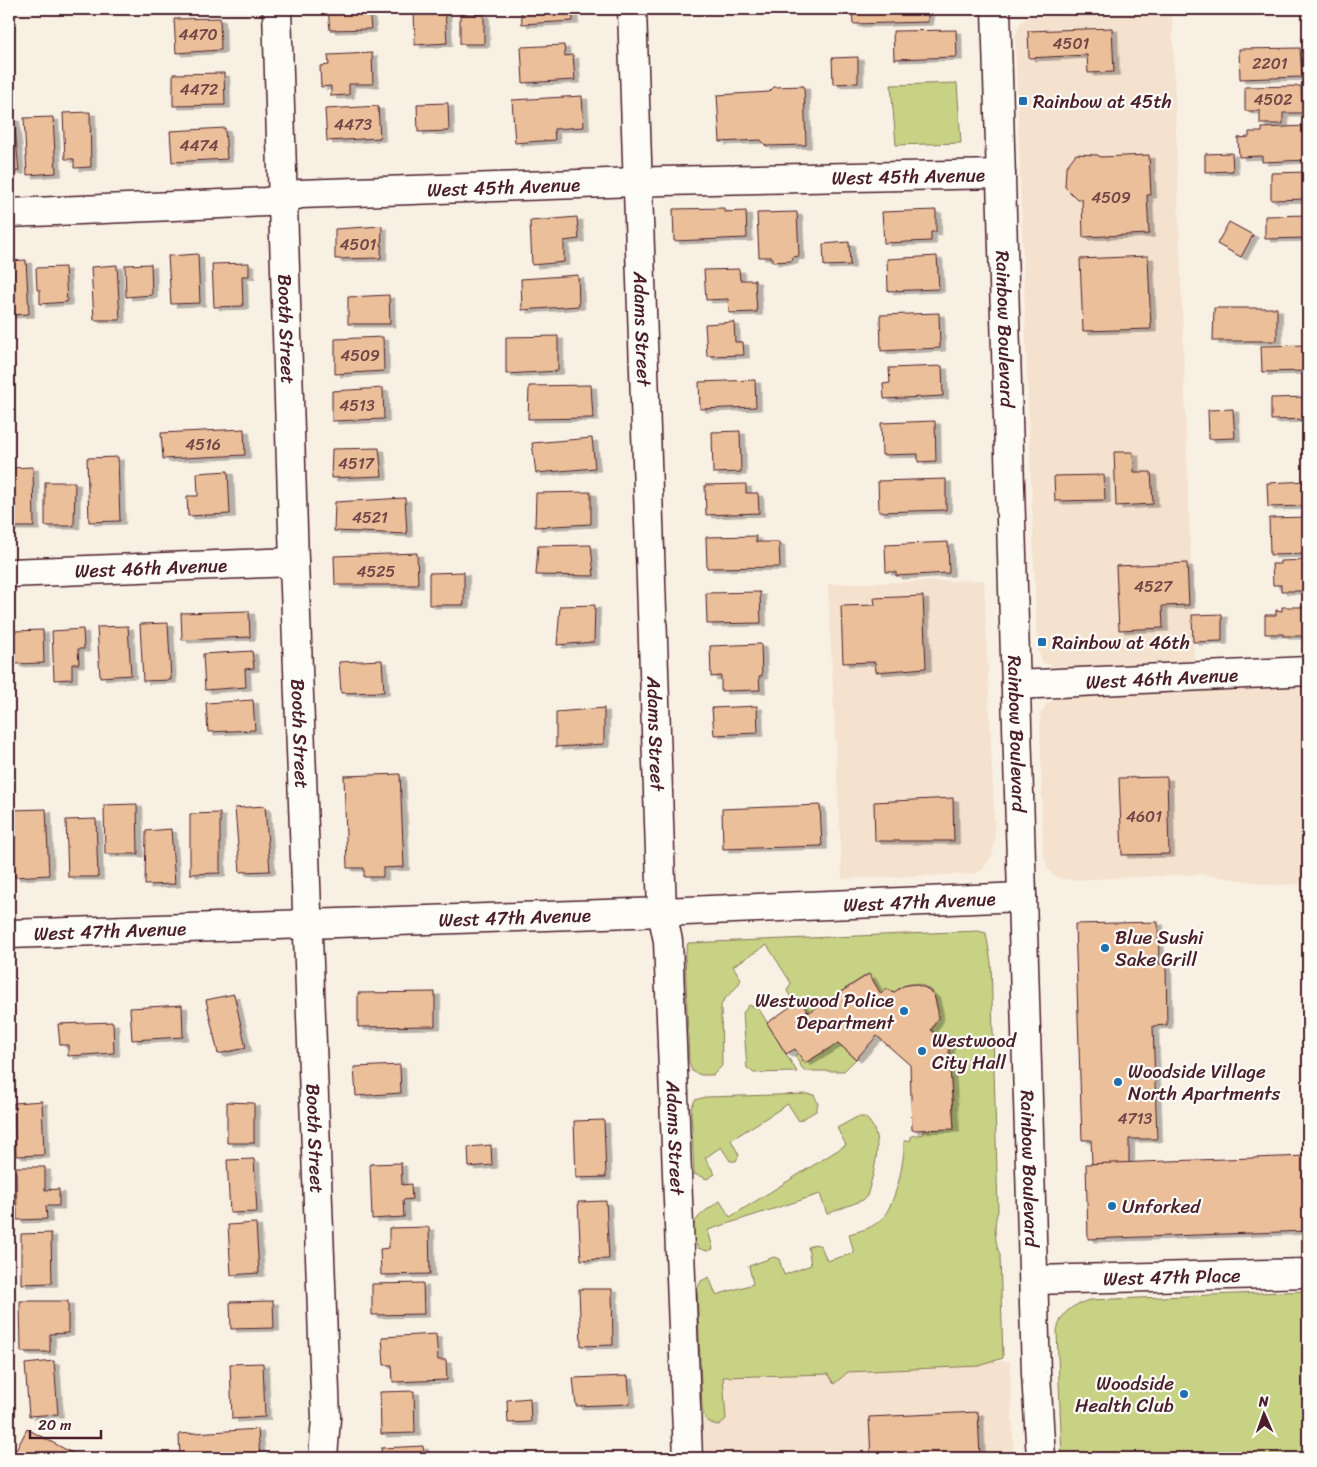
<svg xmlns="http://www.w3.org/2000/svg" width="1317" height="1467" viewBox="0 0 1317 1467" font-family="Sriracha,sans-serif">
	<defs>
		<filter id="shadow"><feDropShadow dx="5.5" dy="3" stdDeviation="0" flood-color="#0004"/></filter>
	</defs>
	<rect width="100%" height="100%" fill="#f9f0e4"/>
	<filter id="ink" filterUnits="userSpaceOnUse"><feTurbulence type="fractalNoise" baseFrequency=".02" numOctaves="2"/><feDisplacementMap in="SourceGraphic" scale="10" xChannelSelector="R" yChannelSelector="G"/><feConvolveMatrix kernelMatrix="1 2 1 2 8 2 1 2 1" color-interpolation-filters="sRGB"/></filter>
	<g filter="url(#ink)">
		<g fill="#f4e1ce">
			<polygon points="1172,11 1194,662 1061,669 1043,663 1037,648 1015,36 1021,22 1030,17 1042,15"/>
			<polygon points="984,580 995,838 992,856 982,870 973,874 842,879 828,584"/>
			<polygon points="1308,679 1308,884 1271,885 1202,874 1072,880 1062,879 1052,874 1047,867 1043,851 1040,715 1046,705 1053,700 1063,697 1158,684"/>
			<polygon points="1010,1361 1014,1458 704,1458 700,1374"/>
		</g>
		<g fill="#c7d285" stroke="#887858">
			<polygon points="957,83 961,143 896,145 891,85"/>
			<path d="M978,931l8,2 5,29 7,249c-5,13 -3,32 2,44l3,103 -24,8 -131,6 -14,12 -6,-10 -105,3 3,42 -7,6c-11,-1 -16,-7 -17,-18l-5,-118 4,-8 8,-4 7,18 37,-11 -4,-18 25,-9 5,2 5,16 27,-10 -3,-18 7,-3 6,2 6,15 27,-8 -5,-19c10,-3 21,-5 29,-12 17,-12 27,-61 26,-81l7,-1v-4l12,-2v-4l31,-2 -6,-90 -13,-1 1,-3 -5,-4c12,-18 6,-49 -21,-46 -7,1 -11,6 -17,9 -3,1 -9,1 -12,1l-13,-20 -60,39 -8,-12 -5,3 -8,-13 4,-8 -24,-38 -34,21 8,13c-3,11 -15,15 -20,26l1,61 -9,9h-12l-9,-4 -3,-9 -4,-107 3,-12z"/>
			<polygon points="749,1005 759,1009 797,1072 754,1073 747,1068 743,1013"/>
			<polygon points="838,1043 856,1059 844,1071 804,1071 795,1056 798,1053 805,1063"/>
			<polygon points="809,1094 814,1095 818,1103 816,1111 799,1121 788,1104 731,1140 739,1155 736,1161 730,1161 721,1147 705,1158 715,1174 707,1179 694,1174 691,1108 695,1100 705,1097"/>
			<path d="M857,1117h8c22,18 8,57 2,79l-4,4 -36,14 -7,-20 -112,36 5,19 -6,2 -9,-3c-15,-25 4,-35 22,-47l10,16 116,-72 -9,-17z"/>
			<path d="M1308,1291v167h-246l-5,-127c4,-19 15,-26 33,-31z"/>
		</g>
		<g fill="#eabf9a" stroke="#4a1f2b" filter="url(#shadow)">
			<polygon points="328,9 369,9 371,29 330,30"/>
			<polygon points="414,9 445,9 447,43 415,45"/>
			<polygon points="521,9 572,9 573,21 522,24"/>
			<polygon points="852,9 928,9 928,22 853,24"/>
			<rect x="460" y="14" width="24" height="30"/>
			<polygon points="220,18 221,50 176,53 174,19"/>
			<polygon points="1112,28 1114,72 1088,73 1087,55 1029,58 1028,31"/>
			<polygon points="956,30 957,57 894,59 893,31"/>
			<polygon points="564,45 565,56 573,55 575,80 523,83 521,47"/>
			<polygon points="1300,48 1302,77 1240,79 1239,49"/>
			<polygon points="372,53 373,84 349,84 349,95 331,96 331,86 321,87 320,66 329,65 328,55"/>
			<polygon points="858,57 858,83 833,84 832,58"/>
			<polygon points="224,73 225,105 173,106 173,74"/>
			<polygon points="804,86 806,145 766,146 761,140 720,142 717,95 769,92 774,87"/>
			<polygon points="1301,86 1302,113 1283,113 1283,124 1260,124 1260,111 1245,111 1245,87"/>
			<polygon points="582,96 584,127 554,129 555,140 515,143 512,100"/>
			<polygon points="448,103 449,131 418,132 417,104"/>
			<polygon points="378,106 380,138 327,141 325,109"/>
			<polygon points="90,112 91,167 74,168 74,159 65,159 63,113"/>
			<polygon points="53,117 56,173 27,175 24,118"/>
			<polygon points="14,118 19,171 9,171 9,119"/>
			<polygon points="1305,126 1305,132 1308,132 1308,160 1262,162 1262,156 1239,157 1238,138 1249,137 1249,132 1262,132 1262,128"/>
			<polygon points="225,128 227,159 172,162 170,131"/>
			<polygon points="1232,153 1233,171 1205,172 1205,154"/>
			<polygon points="1076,154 1098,155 1100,157 1149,155 1151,195 1147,195 1149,234 1083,237 1082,199 1077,199 1065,187 1066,167"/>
			<polygon points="1308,172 1308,199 1271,200 1271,173"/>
			<polygon points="724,208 724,212 746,211 747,238 674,241 673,209"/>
			<polygon points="936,210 936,232 931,232 931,241 884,243 882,212"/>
			<polygon points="797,212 799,256 793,257 792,261 772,262 772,257 759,257 757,213"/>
			<polygon points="1308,215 1308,238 1265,239 1265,216"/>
			<polygon points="577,217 579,239 564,241 564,262 532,265 530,221"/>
			<polygon points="1229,222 1253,235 1241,257 1217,244"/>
			<polygon points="382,226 381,258 335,259 335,229"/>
			<polygon points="849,242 850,265 824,266 823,244"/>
			<polygon points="198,254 200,303 171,304 168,256"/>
			<polygon points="937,256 939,289 888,291 887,259"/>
			<polygon points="1148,256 1151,329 1083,331 1080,259"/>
			<polygon points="26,260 29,314 9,315 9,261"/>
			<polygon points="249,263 249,276 242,276 243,306 214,307 212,264"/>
			<polygon points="151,264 152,295 126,297 125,265"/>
			<polygon points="117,265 120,320 94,320 91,267"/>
			<polygon points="65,267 67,302 40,304 40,290 37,290 36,268"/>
			<polygon points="739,269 740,280 755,280 757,312 729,313 728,299 706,300 704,270"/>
			<polygon points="578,275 579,306 522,310 521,279"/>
			<polygon points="389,295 390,324 348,324 348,297"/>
			<polygon points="1214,308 1277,308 1277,341 1213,341"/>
			<polygon points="939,313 940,348 881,351 880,315"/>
			<polygon points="734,322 735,342 743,342 744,355 707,356 705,324"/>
			<polygon points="558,336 558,371 506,374 506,337"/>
			<polygon points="383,337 384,371 335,374 335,339"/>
			<polygon points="1308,345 1308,371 1262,372 1261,346"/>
			<polygon points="942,366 943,396 884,399 883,384 890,383 889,368"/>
			<polygon points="755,380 756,407 700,409 699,382"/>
			<polygon points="591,385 593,418 528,419 529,386"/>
			<polygon points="383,388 384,419 332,421 332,391"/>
			<polygon points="1308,397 1308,419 1271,420 1271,398"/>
			<polygon points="1233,409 1235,438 1209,439 1208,410"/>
			<polygon points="935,421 936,461 918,462 918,454 882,455 881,423"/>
			<polygon points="244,429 245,455 163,459 161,433"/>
			<polygon points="740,431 741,472 713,473 712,432"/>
			<polygon points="592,438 595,468 536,473 532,443"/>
			<polygon points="379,448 382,476 331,478 332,449"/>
			<polygon points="1114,452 1133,452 1134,472 1151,472 1153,504 1116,506"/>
			<polygon points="118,457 120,521 89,522 87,458"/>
			<polygon points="33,467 34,527 9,527 9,468"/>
			<polygon points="228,471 230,514 188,516 187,496 198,496 197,473"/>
			<polygon points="1104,475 1105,500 1055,501 1054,476"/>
			<polygon points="946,479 946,510 879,512 878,481"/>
			<polygon points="1308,481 1308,506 1268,507 1267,483"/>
			<polygon points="45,482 75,482 74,526 45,526"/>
			<polygon points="746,484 746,493 758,493 759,513 706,515 705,485"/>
			<polygon points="591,492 591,524 535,527 536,493"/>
			<polygon points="405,498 407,534 334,531 335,502"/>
			<polygon points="1308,517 1308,554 1270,555 1269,518"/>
			<polygon points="756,536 756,542 779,542 780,567 707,568 706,537"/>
			<polygon points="948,542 949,573 896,576 896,572 886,572 885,545"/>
			<polygon points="591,545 594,576 536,575 538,546"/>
			<polygon points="417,553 418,585 335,585 334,556"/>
			<polygon points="1308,560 1308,591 1281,591 1281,585 1273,585 1272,564 1280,564 1280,561"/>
			<polygon points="1187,563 1189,605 1162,606 1163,628 1119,630 1116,566"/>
			<polygon points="464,572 464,605 429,605 429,573"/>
			<polygon points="760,592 761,623 707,624 706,593"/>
			<polygon points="923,596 926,668 876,672 875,662 843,663 841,606 875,605 874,598"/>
			<polygon points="595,605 594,642 557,645 560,606"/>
			<polygon points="1282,607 1308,607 1308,636 1283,636 1283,634 1265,634 1265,615 1276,615 1276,610 1282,611"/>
			<polygon points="249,611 250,637 182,640 181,613"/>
			<polygon points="1222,614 1222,641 1193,642 1192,615"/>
			<polygon points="168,623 171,680 143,681 140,624"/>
			<polygon points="128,626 131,675 100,677 97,627"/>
			<polygon points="83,629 84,649 78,649 79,664 72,664 72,679 54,680 52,631"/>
			<polygon points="43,630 44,663 15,664 13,631"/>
			<polygon points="761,644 762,676 759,676 760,690 721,691 721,676 711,677 710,646"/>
			<polygon points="252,651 254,668 245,669 246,687 205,690 203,654"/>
			<polygon points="382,660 384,692 341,693 339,662"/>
			<polygon points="253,700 255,730 208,732 206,703"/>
			<polygon points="757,706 758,733 714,735 712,708"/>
			<polygon points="604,708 604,744 556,747 556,712"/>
			<polygon points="400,774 404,867 383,868 383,877 364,877 364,868 347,868 344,776"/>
			<polygon points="1167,777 1169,854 1122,855 1119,778"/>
			<polygon points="953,798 954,841 875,841 874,802"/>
			<polygon points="137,804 138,854 105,854 104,805"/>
			<polygon points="820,805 822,846 723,849 722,809"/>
			<polygon points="265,806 270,871 240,872 235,808"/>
			<polygon points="46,809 49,875 14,877 11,810"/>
			<polygon points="220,813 220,873 190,874 190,814"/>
			<polygon points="96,819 98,877 68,877 66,820"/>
			<polygon points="171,829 175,884 145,885 146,831"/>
			<polygon points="1158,922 1159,964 1166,965 1167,1025 1153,1026 1157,1139 1129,1139 1129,1163 1092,1164 1091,1140 1082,1140 1075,924"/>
			<polygon points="869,974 881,994 886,988 893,993 903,986 914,984 926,988 934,995 938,1011 938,1018 931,1030 936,1034 935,1037 948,1037 954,1129 912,1130 910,1065 877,1036 856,1059 838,1043 805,1063 795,1049 786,1054 767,1023 800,1000 808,1013"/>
			<polygon points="435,992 435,1026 358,1027 358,993"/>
			<polygon points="234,994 246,1048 218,1054 206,1000"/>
			<polygon points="182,1005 183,1037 132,1040 130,1008"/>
			<polygon points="113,1022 114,1053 68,1056 68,1045 60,1045 58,1024"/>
			<polygon points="400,1065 401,1093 356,1096 354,1067"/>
			<polygon points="42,1101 44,1155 16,1156 14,1103"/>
			<polygon points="227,1102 254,1103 254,1143 227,1143"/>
			<polygon points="604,1120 606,1177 576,1178 574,1121"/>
			<polygon points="491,1145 492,1165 469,1167 468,1147"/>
			<polygon points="1308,1156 1308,1231 1088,1239 1086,1164"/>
			<polygon points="254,1159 257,1212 230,1213 227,1160"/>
			<polygon points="401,1163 402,1185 411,1184 412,1199 403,1200 404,1217 372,1219 370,1164"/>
			<polygon points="16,1167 45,1167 45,1190 59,1189 59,1206 46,1206 47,1219 17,1220"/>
			<polygon points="606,1201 609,1259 581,1260 578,1202"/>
			<polygon points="256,1223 259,1273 231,1275 228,1225"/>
			<polygon points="429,1227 430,1274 381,1275 380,1249 389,1248 389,1228"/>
			<polygon points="51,1233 52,1283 21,1284 21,1234"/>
			<polygon points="423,1283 424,1314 372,1315 372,1284"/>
			<polygon points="579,1289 612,1289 613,1345 581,1346"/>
			<polygon points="20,1301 68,1301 68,1333 50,1334 50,1352 21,1352"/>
			<polygon points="273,1301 274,1328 231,1329 230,1302"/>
			<polygon points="436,1334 438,1360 446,1360 447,1380 393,1382 392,1365 384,1365 382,1337"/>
			<polygon points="54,1361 58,1414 29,1416 25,1364"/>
			<polygon points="263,1363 265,1417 232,1419 230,1364"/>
			<polygon points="628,1376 630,1404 576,1406 573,1378"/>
			<polygon points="414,1391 415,1433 381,1434 380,1392"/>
			<polygon points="530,1398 531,1422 508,1423 507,1400"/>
			<polygon points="978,1412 980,1458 871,1458 869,1417"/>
			<polygon points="27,1429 78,1456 77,1458 12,1458"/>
			<polygon points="258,1429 260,1458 180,1458 179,1434"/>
			<polygon points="423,1446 424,1458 382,1458 381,1448"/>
		</g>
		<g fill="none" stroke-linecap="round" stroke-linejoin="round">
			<defs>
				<g id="minor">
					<path id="s1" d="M277,9l17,553 32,856 -3,40"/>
					<path id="s2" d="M632,9l30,903 6,29 20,517"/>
					<path id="s3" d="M9,213l257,-11 16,-2 18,-6 364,-13 337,-7"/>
					<path id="s4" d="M9,573l285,-11"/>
					<path id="s5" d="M1016,685l292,-14"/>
					<path id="s6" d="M9,934l653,-22 360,-15"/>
					<path id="s7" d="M1034,1280l274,-7"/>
				</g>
				<g id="major">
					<path id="s8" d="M996,9l40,1364 5,85"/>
				</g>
			</defs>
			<use href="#minor" stroke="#4a1f2b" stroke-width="31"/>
			<use href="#major" stroke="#4a1f2b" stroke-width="31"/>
			<use href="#minor" stroke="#fdfcf7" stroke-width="28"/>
			<use href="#major" stroke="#fdfcf7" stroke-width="28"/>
		</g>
	</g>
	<g fill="#1f6fb2" stroke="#fdfcf7" stroke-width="2">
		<rect x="1018" y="96" width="10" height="10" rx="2.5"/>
		<rect x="1037" y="637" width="10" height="10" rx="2.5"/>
		<circle cx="1105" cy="948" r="5"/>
		<circle cx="904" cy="1011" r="5"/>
		<circle cx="922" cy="1051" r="5"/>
		<circle cx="1118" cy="1082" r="5"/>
		<circle cx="1112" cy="1206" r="5"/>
		<circle cx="1184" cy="1394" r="5"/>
	</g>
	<g text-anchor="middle" stroke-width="4.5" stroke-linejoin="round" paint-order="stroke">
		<g font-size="16" fill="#724747">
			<text x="198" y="40">4470</text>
			<text x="1071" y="49">4501</text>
			<text x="1270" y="69">2201</text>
			<text x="199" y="95">4472</text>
			<text x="1273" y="105">4502</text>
			<text x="353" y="130">4473</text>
			<text x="199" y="151">4474</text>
			<text x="1111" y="203">4509</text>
			<text x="358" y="250">4501</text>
			<text x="360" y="361">4509</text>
			<text x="357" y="411">4513</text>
			<text x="203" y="450">4516</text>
			<text x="356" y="469">4517</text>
			<text x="370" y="523">4521</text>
			<text x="376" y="577">4525</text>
			<text x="1153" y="592">4527</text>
			<text x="1144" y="822">4601</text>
			<text x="1135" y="1124">4713</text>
		</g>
		<g font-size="19" fill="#4a1f2b" stroke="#fdfcf7" text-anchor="start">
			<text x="1033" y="108">Rainbow at 45th</text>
			<text x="1052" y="649">Rainbow at 46th</text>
			<text x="1115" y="944">Blue Sushi<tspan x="1115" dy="22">Sake Grill</tspan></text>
			<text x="894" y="1007" text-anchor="end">Westwood Police<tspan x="894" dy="22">Department</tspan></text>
			<text x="932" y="1047">Westwood<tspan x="932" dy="22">City Hall</tspan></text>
			<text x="1128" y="1078">Woodside Village<tspan x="1128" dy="22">North Apartments</tspan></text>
			<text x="1122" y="1213">Unforked</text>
			<text x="1174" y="1390" text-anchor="end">Woodside<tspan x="1174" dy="22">Health Club</tspan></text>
		</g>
		<g font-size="19" fill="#4a1f2b" stroke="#fdfcf7">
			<text dy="7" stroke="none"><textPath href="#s3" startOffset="901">West 45th Avenue</textPath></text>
			<text dy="7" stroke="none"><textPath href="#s3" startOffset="496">West 45th Avenue</textPath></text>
			<text dy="7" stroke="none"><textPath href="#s1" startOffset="320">Booth Street</textPath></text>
			<text dy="7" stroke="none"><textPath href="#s2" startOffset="320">Adams Street</textPath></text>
			<text dy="7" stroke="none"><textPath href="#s8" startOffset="320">Rainbow Boulevard</textPath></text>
			<text dy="7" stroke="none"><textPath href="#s4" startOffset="142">West 46th Avenue</textPath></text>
			<text dy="7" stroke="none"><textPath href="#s5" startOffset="146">West 46th Avenue</textPath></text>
			<text dy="7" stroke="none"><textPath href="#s1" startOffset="725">Booth Street</textPath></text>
			<text dy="7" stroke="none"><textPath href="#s2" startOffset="725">Adams Street</textPath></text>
			<text dy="7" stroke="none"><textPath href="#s8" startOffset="725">Rainbow Boulevard</textPath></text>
			<text dy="7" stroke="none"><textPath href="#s6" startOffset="911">West 47th Avenue</textPath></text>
			<text dy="7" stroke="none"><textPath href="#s6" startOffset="506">West 47th Avenue</textPath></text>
			<text dy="7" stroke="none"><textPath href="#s6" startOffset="101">West 47th Avenue</textPath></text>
			<text dy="7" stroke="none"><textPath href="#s1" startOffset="1130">Booth Street</textPath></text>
			<text dy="7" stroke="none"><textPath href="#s2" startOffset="1130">Adams Street</textPath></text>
			<text dy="7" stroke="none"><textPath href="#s8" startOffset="1160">Rainbow Boulevard</textPath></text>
			<text dy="7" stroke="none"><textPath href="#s7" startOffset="138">West 47th Place</textPath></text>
		</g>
	</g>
	<rect width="1317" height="1467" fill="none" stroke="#fdfcf7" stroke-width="30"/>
	<rect x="15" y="15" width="1287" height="1437" fill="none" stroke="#4a1f2b" stroke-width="2" filter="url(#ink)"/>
	<g transform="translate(1264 1414) rotate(358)" stroke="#fdfcf7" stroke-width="4" paint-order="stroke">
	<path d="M0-4L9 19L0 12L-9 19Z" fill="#4a1f2b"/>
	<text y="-8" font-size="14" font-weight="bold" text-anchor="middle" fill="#4a1f2b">N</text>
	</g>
	<path d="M30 1430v8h71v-8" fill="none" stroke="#4a1f2b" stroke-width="2.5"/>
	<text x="38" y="1430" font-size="15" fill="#4a1f2b" stroke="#fdfcf7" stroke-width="4" paint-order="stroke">20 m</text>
</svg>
